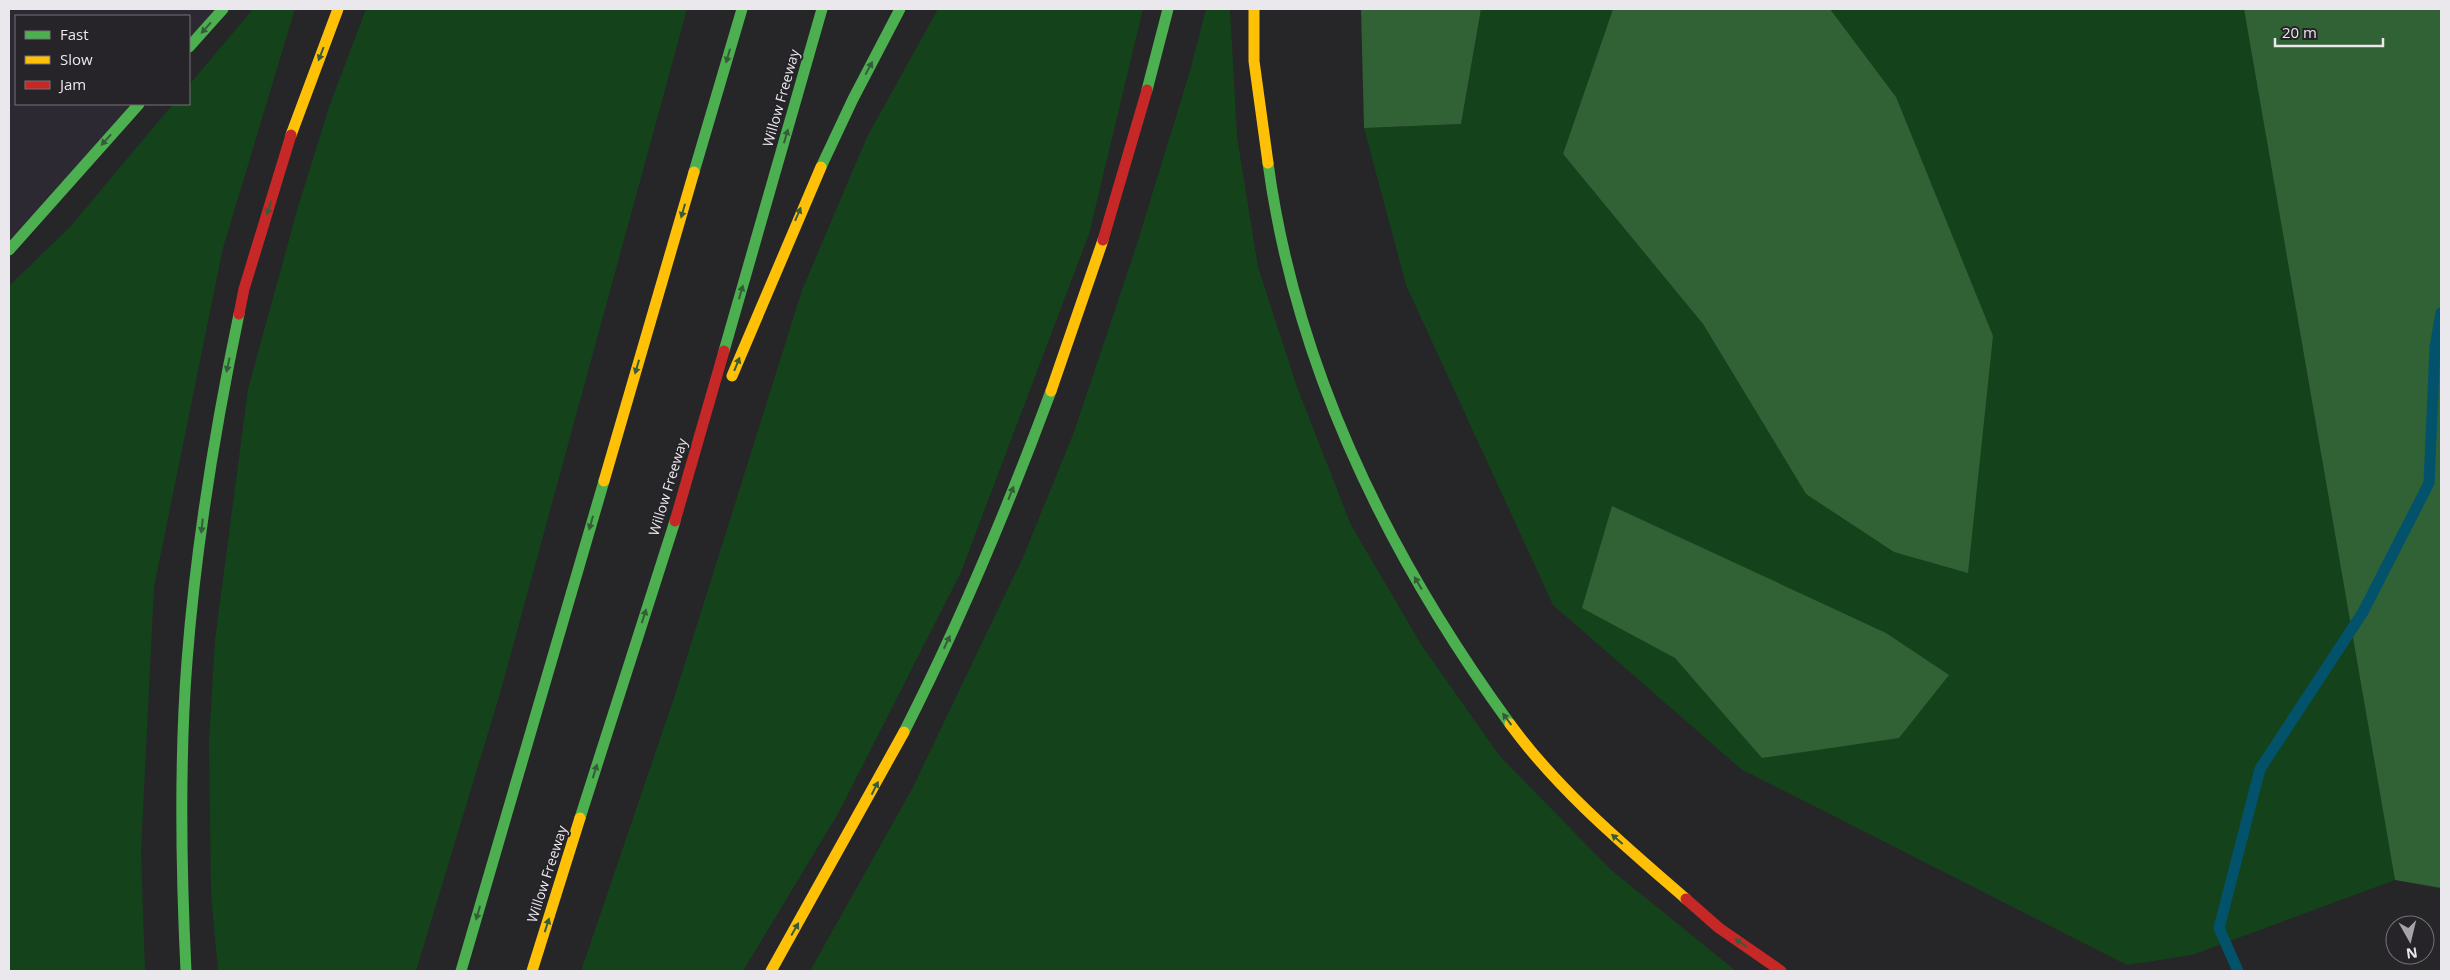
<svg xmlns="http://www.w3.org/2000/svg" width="2450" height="980" viewBox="0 0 2450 980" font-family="'Open Sans',sans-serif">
	<rect width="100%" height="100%" fill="#262528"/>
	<polygon fill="#2d2932" points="9,9 223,9 189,47 189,16 16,16 16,104 139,104 9,250"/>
	<g fill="#14431b">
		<polygon points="253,9 295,9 223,248 154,587 141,851 145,971 9,971 9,286 70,227 173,104 189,104 189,85"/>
		<polygon points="366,9 687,9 501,690 416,971 218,971 211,894 209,742 215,640 248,389 298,207 330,104"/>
		<polygon points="938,9 1143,9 1089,234 961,572 839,812 743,971 581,971 675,695 802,290 867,137"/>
		<polygon points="1206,9 1230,9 1237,137 1258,267 1297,387 1351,525 1422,646 1499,755 1610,869 1736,971 810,971 912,789 1024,555 1074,432 1136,247 1190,71"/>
		<polygon points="1481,9 1613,9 1563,154 1703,324 1806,494 1896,97 1830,9 2244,9 2395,880 2192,955 2127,965 1741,769 1553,605 1406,285 1364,128 1461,124"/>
	</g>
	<g fill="#306235">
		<polygon points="1361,9 1481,9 1461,124 1364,128"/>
		<polygon points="1613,9 1830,9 1896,97 1993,336 1968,573 1894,552 1806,494 1703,324 1563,154"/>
		<polygon points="2244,9 2441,9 2441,888 2395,880"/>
		<polygon points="1612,506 1886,633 1949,675 1899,738 1762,758 1675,658 1582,608"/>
	</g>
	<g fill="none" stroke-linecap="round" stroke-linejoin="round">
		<polyline stroke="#03526c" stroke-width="11" points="2238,971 2219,928 2260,769 2363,612 2429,483 2435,347 2441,313"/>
		<g stroke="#4caf50" stroke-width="11">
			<polyline points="189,47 223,9"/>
			<polyline points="1147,90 1168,9"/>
			<path d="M1268,163c28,207 120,393 242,561"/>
			<polyline points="821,167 853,99 900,9"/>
			<polyline points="694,172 742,9"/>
			<polyline points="9,250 139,104"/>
			<polyline points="724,351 822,9"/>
			<path d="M904,732c56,-110 104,-225 147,-341"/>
			<polyline points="580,818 675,521"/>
			<path d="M186,971c-5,-103 -7,-207 1,-310 9,-117 28,-232 52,-347"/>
			<polyline points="461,971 604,481"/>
		</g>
		<g stroke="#ffc107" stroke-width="11">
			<polyline points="1254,9 1254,61 1268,163"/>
			<polyline points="291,135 338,9"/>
			<polyline points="732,376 821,167"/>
			<polyline points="1051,391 1103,240"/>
			<polyline points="604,481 694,172"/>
			<path d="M1510,724c49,67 114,121 176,175"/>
			<polyline points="532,971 580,818"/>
			<polyline points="771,971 904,732"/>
		</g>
		<g stroke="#c62828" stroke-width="11">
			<polyline points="1103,240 1147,90"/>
			<polyline points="239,314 244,289 291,135"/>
			<polyline points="675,521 724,351"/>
			<polyline points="1686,899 1719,928 1781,971"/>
		</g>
	</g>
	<defs><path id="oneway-solid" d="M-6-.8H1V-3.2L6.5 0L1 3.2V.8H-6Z" transform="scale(1.25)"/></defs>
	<g fill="#355c39">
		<use href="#oneway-solid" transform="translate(206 28) rotate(132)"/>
		<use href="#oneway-solid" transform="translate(321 54) rotate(111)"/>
		<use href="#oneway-solid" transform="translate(728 56) rotate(106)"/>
		<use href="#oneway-solid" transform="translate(869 68) rotate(-62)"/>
		<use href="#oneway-solid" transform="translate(786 136) rotate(-74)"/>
		<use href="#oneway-solid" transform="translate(106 140) rotate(132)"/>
		<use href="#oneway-solid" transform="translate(269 208) rotate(107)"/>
		<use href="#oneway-solid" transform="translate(683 211) rotate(106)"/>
		<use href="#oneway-solid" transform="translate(798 214) rotate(-67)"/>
		<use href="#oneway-solid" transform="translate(741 292) rotate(-74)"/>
		<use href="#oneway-solid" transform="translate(737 364) rotate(-68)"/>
		<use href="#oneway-solid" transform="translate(228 365) rotate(102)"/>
		<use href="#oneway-solid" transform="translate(637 367) rotate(106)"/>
		<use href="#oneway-solid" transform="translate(1011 493) rotate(-68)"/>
		<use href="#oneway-solid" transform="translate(591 523) rotate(106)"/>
		<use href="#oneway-solid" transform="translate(202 526) rotate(96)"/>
		<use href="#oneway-solid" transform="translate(1418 583) rotate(-121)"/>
		<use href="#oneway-solid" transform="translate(644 616) rotate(-72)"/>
		<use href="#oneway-solid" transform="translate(947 642) rotate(-65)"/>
		<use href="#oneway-solid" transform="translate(1507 719) rotate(-126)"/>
		<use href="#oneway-solid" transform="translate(595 771) rotate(-73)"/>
		<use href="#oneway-solid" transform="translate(875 788) rotate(-63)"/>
		<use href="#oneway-solid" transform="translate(1617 839) rotate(-139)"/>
		<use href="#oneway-solid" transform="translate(478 913) rotate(106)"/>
		<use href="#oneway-solid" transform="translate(547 925) rotate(-72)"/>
		<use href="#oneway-solid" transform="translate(795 929) rotate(-60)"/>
		<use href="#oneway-solid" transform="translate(1741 943) rotate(-145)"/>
	</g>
	<g text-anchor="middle" stroke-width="4" stroke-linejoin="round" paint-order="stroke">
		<g font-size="14" fill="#eae8ec" stroke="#262429">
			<text transform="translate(781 98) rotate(-74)" y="5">Willow Freeway</text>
			<text transform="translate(668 487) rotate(-73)" y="5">Willow Freeway</text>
			<text transform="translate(547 874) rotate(-72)" y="5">Willow Freeway</text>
		</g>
	</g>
	<rect width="2450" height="980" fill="none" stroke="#eae8ec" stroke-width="20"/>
	<rect x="15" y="15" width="175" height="90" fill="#262429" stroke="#747277"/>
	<rect x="25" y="31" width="25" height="8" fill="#4caf50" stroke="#747277"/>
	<text x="60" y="40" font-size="15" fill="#eae8ec">Fast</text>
	<rect x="25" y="56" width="25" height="8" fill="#ffc107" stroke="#747277"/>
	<text x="60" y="65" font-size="15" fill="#eae8ec">Slow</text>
	<rect x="25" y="81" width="25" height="8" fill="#c62828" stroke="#747277"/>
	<text x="60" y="90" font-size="15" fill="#eae8ec">Jam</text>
	<g transform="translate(2410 940) rotate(172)"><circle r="24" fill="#262429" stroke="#747277"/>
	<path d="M0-4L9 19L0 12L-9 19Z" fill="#a5a4a7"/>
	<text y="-8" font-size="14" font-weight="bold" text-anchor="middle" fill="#eae8ec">N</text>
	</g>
	<path d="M2275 38v8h108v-8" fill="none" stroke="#eae8ec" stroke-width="2.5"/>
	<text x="2282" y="38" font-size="15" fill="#eae8ec" stroke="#262429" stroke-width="4" paint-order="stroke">20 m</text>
</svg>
